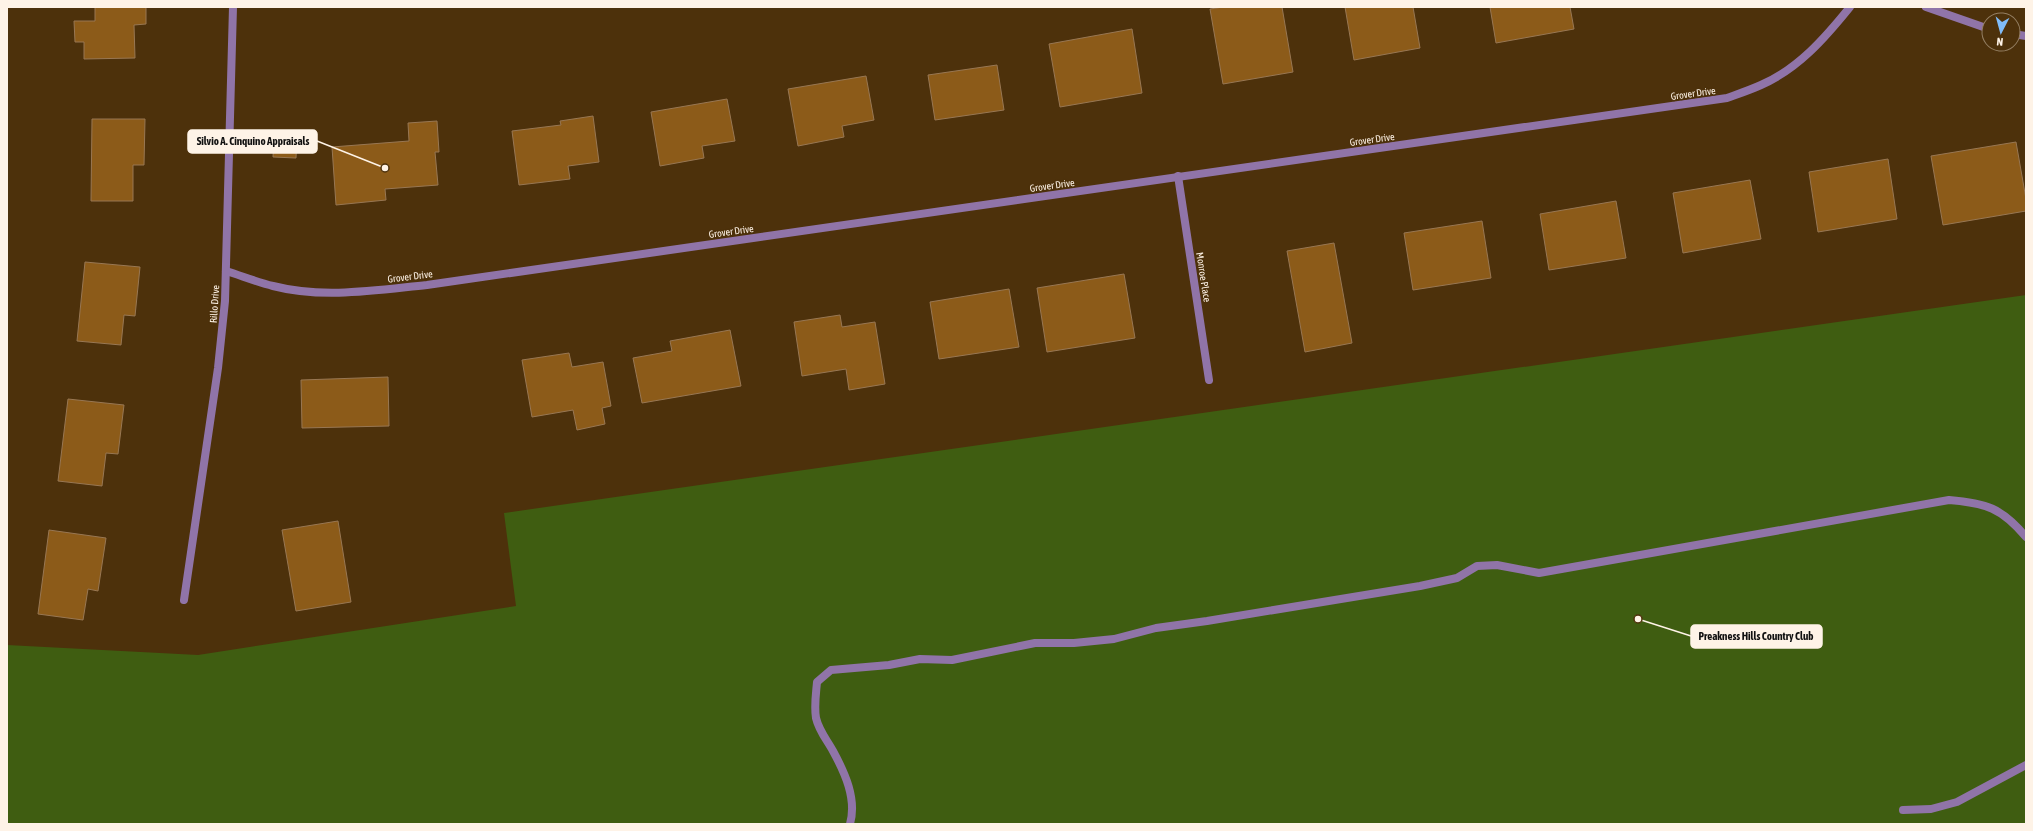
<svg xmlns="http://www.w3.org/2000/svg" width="2033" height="831" viewBox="0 0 2033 831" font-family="'Asap Condensed',sans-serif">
	<rect width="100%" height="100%" fill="#4d310b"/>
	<polygon fill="#3f5d11" points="2026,295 2026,824 7,824 7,645 198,655 516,606 504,513"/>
	<g fill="#8c5b19" stroke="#987753">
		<polygon points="95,7 146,7 146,24 134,25 135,58 84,59 84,42 75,42 74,21 95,21"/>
		<polygon points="1223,7 1282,7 1293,72 1223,84 1210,9"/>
		<polygon points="1345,7 1413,7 1420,48 1354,60"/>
		<polygon points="1490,7 1570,7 1574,29 1496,43"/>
		<polygon points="1132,29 1142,93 1060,107 1049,44"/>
		<polygon points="997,65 1004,110 935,120 928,75"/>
		<polygon points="866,76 874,120 842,126 844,137 798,146 788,89"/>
		<polygon points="727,99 735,141 702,146 704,158 660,166 651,112"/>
		<polygon points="593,116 599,162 568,166 570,179 519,185 512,131 561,125 560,121"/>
		<polygon points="92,119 145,119 144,165 133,165 133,201 91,201"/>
		<polygon points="437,121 439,152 435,152 438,185 385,189 386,200 336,205 332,147 409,141 408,123"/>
		<polygon points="274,134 297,135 296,158 273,157"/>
		<polygon points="2016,142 2026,199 2026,211 1943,225 1931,156"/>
		<polygon points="1888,159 1897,219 1818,232 1809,172"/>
		<polygon points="1750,180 1761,239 1683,253 1673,193"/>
		<polygon points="1616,201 1626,258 1549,270 1540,214"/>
		<polygon points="1482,221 1491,278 1413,290 1404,233"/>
		<polygon points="1334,243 1352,343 1305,352 1287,251"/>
		<polygon points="85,262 140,267 135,316 124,315 121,345 77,341"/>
		<polygon points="1124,274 1135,338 1047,352 1037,288"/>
		<polygon points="1009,289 1019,347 939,359 930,302"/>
		<polygon points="840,315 842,327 875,322 885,384 849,390 846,369 802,376 794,322"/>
		<polygon points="730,330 741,386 642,403 633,358 672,351 670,341"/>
		<polygon points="569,353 572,367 603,362 611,406 602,408 605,424 577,430 573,410 532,417 522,360"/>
		<polygon points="388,377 389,426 302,428 301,380"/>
		<polygon points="68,399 124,405 118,454 106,453 102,486 58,481"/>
		<polygon points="338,521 351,602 296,611 282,530"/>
		<polygon points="49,530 106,538 98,591 88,589 83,620 38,614"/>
	</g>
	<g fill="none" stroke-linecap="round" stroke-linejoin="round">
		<g stroke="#9074a8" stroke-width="8">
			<polyline points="1903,810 1931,809 1957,802 2026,765"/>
			<path d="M850,824c7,-25 -5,-51 -17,-73 -6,-11 -14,-20 -17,-33 -2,-12 0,-24 1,-36l14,-12 58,-5 31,-6 32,1 83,-17h39l40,-4 42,-11 51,-7 213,-35 37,-8 20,-12 20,-1 42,8 410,-73c37,3 53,8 77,37"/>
		</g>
		<g stroke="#9074a8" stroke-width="8">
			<polyline points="1926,7 1989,29"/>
			<polyline points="2013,34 2026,36"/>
			<polyline points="1178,176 1209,380"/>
			<path d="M226,271c16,5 31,11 47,15 50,13 104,4 154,-1l1300,-187c11,-4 23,-8 34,-13 37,-16 64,-47 89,-78"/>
			<polyline points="184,600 218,368 225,301 233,7"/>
		</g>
	</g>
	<g text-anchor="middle" stroke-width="3" stroke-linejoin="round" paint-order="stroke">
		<g font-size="10" fill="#fef3e7" stroke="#4d310b">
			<text transform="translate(1693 93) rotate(-8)" y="4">Grover Drive</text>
			<text transform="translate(1372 139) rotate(-8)" y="4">Grover Drive</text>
			<text transform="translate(1052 185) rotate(-8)" y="4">Grover Drive</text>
			<text transform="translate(731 231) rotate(-8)" y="4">Grover Drive</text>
			<text transform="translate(410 276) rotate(-7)" y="4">Grover Drive</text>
			<text transform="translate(1204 277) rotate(81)" y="4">Monroe Place</text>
			<text transform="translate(214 304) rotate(-86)" y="4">Rillo Drive</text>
		</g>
	</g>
	<path fill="none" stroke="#fef3e7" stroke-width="1.5" d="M385 168L317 141M1638 619L1691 636"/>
	<g fill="#fef3e7" stroke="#4d310b" stroke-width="1.5">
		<circle cx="385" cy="168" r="4"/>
		<circle cx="1638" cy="619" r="4"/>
	</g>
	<g fill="#fef3e7" stroke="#fef3e7" stroke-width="1.5">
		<rect x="188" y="130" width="129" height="23" rx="4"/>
		<rect x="1691" y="625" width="131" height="23" rx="4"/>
	</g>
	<g font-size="11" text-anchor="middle" font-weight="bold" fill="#111">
		<text x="253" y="145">Silvio A. Cinquino Appraisals</text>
		<text x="1756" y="640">Preakness Hills Country Club</text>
	</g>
	<rect width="2033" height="831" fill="none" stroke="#fef3e7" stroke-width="16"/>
	<g transform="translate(2001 32) rotate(186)"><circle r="19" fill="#4d310b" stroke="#947f63"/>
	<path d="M0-3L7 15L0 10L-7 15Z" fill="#80bdfa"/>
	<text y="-6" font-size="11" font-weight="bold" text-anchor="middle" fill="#fef3e7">N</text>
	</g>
</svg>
